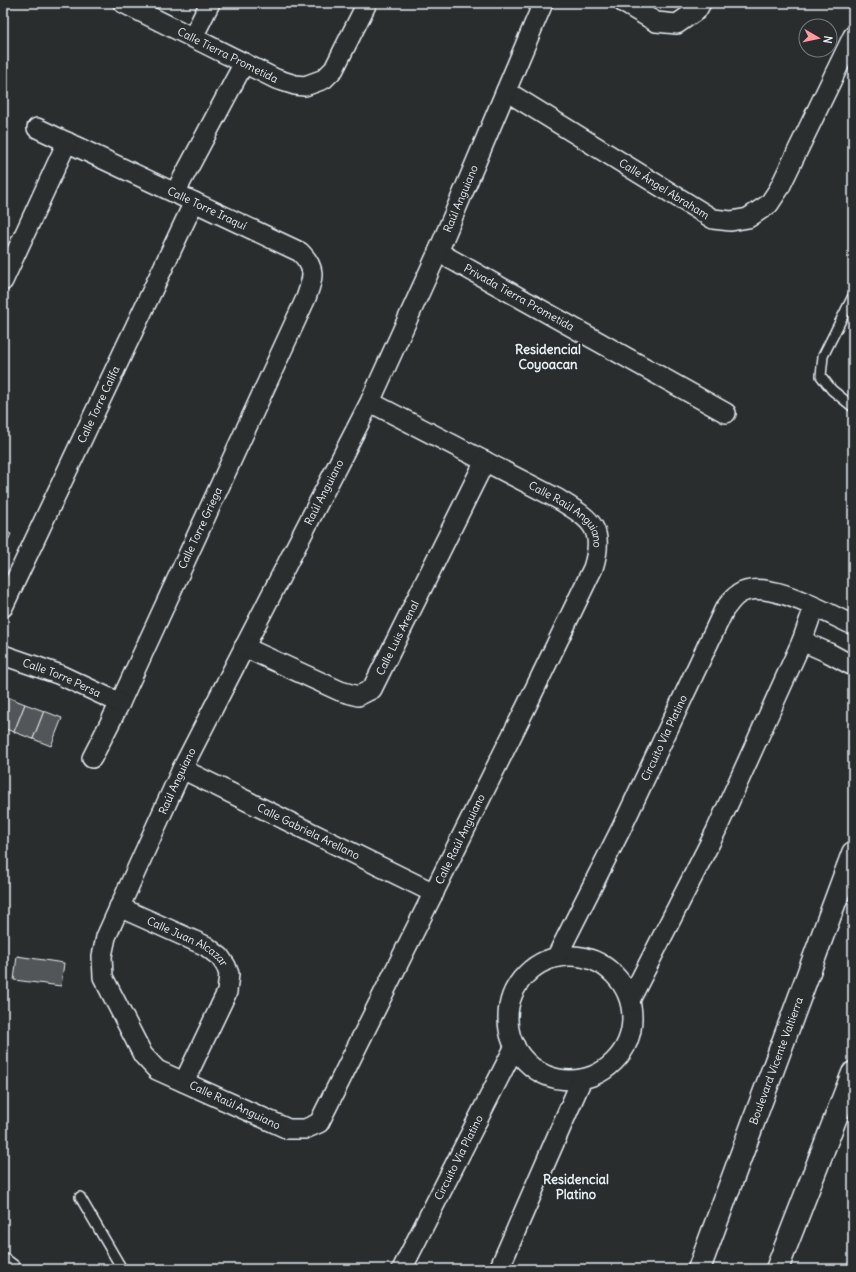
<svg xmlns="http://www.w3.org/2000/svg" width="856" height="1272" viewBox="0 0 856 1272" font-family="Delius,sans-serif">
	<rect width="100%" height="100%" fill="#2a2d2e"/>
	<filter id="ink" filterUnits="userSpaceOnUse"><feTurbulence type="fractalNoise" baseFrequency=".025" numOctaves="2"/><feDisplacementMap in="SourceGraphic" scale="8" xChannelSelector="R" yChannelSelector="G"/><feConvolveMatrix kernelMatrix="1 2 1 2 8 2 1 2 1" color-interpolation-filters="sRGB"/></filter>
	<g filter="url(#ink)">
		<g fill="#535759" stroke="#e8f1f8">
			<polygon points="3,530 11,534 3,551"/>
			<polygon points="5,696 25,704 14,732 3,728 3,701"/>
			<polygon points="25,704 44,711 33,739 14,732"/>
			<polygon points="44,711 62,718 51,746 33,739"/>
			<polygon points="17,956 64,963 61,986 14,980"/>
		</g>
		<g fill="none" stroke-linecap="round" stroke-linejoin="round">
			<defs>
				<g id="service">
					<polyline points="853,296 823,356 821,376 832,390 853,407"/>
					<polyline points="80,1197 122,1269"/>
				</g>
				<g id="minor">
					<path id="s1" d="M123,3l153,76 19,6 10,1 19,-7 10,-10 33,-66"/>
					<polyline points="624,3 656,22 677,24 697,10 701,3"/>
					<polyline points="193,37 210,3"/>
					<path id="s2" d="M506,91l207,128 18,2 17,-3 21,-14 10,-15 74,-153"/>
					<path id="s3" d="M37,128l263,124c17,17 13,25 6,46l-186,405 -28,55"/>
					<polyline points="175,193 244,63"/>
					<path id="s4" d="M438,252l288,161"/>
					<polyline points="3,281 67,142"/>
					<path id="s5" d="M370,402l188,97c32,20 48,28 35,69l-66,137 -208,418 -14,6h-17l-131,-59 -14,-15 -40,-78 -1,-21 4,-19 76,-168 188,-367 68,-150 105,-249"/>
					<path id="s6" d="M3,607l191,-405"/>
					<polyline points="802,641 829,653 853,666"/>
					<path id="s7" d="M244,647l96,44 18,5 14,-7 113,-228"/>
					<path id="s8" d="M3,655l55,19 62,29"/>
					<path id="s9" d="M182,769l252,124"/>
					<path id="s10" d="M119,907l87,39 14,11 6,9 3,8 -2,18 -43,90"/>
					<circle cx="570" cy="1018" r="62"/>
					<path id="s11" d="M557,956l65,-129 102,-217c5,-6 9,-13 15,-16 27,-17 87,19 114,31"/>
					<polyline points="630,1000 716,831 802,641 814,607"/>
					<polyline points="3,1263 11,1269"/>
					<path id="s12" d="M402,1269l113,-223"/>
					<polyline points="499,1269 582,1079"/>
				</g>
				<g id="secondary">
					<path id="s13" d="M699,1269l154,-416"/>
					<polyline points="777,1269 853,1073"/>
				</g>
			</defs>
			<use href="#service" stroke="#e8f1f8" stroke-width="12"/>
			<use href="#minor" stroke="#e8f1f8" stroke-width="22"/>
			<use href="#secondary" stroke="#e8f1f8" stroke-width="25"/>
			<use href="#service" stroke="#2a2d2e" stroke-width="9"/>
			<use href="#minor" stroke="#2a2d2e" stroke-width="19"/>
			<use href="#secondary" stroke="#2a2d2e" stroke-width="22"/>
		</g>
	</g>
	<g text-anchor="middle" stroke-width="4" stroke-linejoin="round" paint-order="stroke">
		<g font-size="11" fill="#e8f1f8" stroke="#2a2d2e">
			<text dy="4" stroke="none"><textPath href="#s1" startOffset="117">Calle Tierra Prometida</textPath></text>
			<text dy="4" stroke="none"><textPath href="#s2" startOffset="186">Calle Ángel Abraham</textPath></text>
			<text dy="4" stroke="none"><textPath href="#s5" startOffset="2062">Raúl Anguiano</textPath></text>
			<text dy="4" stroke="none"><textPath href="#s3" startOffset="188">Calle Torre Iraquí</textPath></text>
			<text dy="4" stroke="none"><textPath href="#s4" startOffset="93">Privada Tierra Prometida</textPath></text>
			<text dy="4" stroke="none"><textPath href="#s6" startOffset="224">Calle Torre Calífa</textPath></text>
			<text dy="4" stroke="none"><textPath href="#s5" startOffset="1738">Raúl Anguiano</textPath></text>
			<text dy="4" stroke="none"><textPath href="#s5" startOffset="229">Calle Raúl Anguiano</textPath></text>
			<text transform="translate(200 528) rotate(-65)" y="4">Calle Torre Griega</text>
			<text dy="4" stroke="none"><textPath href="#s7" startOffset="197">Calle Luis Arenal</textPath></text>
			<text dy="4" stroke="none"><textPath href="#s8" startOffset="63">Calle Torre Persa</textPath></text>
			<text dy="4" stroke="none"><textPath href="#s11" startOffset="243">Circuito Vía Platino</textPath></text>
			<text dy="4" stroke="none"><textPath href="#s5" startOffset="1414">Raúl Anguiano</textPath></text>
			<text dy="4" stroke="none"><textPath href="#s9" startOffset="141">Calle Gabriela Arellano</textPath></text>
			<text transform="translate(460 839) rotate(-64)" y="4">Calle Raúl Anguiano</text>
			<text dy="4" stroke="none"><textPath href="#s10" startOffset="77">Calle Juan Alcazar</textPath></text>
			<text dy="4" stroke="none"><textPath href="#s13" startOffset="222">Boulevard Vicente Valtierra</textPath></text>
			<text transform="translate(235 1105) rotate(25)" y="4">Calle Raúl Anguiano</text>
			<text dy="4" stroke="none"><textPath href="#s12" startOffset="125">Circuito Vía Platino</textPath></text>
		</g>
		<g font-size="13" font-weight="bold" fill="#e8f1f8" stroke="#2a2d2e">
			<text x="548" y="354">Residencial<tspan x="548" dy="15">Coyoacan</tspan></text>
			<text x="576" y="1184">Residencial<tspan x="576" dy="15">Platino</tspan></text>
		</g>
	</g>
	<rect width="856" height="1272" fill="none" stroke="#2a2d2e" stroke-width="16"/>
	<rect x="8" y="8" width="840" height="1256" fill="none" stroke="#e8f1f8" stroke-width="1.5" filter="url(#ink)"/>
	<g transform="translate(818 38) rotate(99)"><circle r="19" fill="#2a2d2e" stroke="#767b7f"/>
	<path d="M0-3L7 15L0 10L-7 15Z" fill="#ff9aa2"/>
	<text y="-6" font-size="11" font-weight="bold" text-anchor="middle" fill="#e8f1f8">N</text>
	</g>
</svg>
